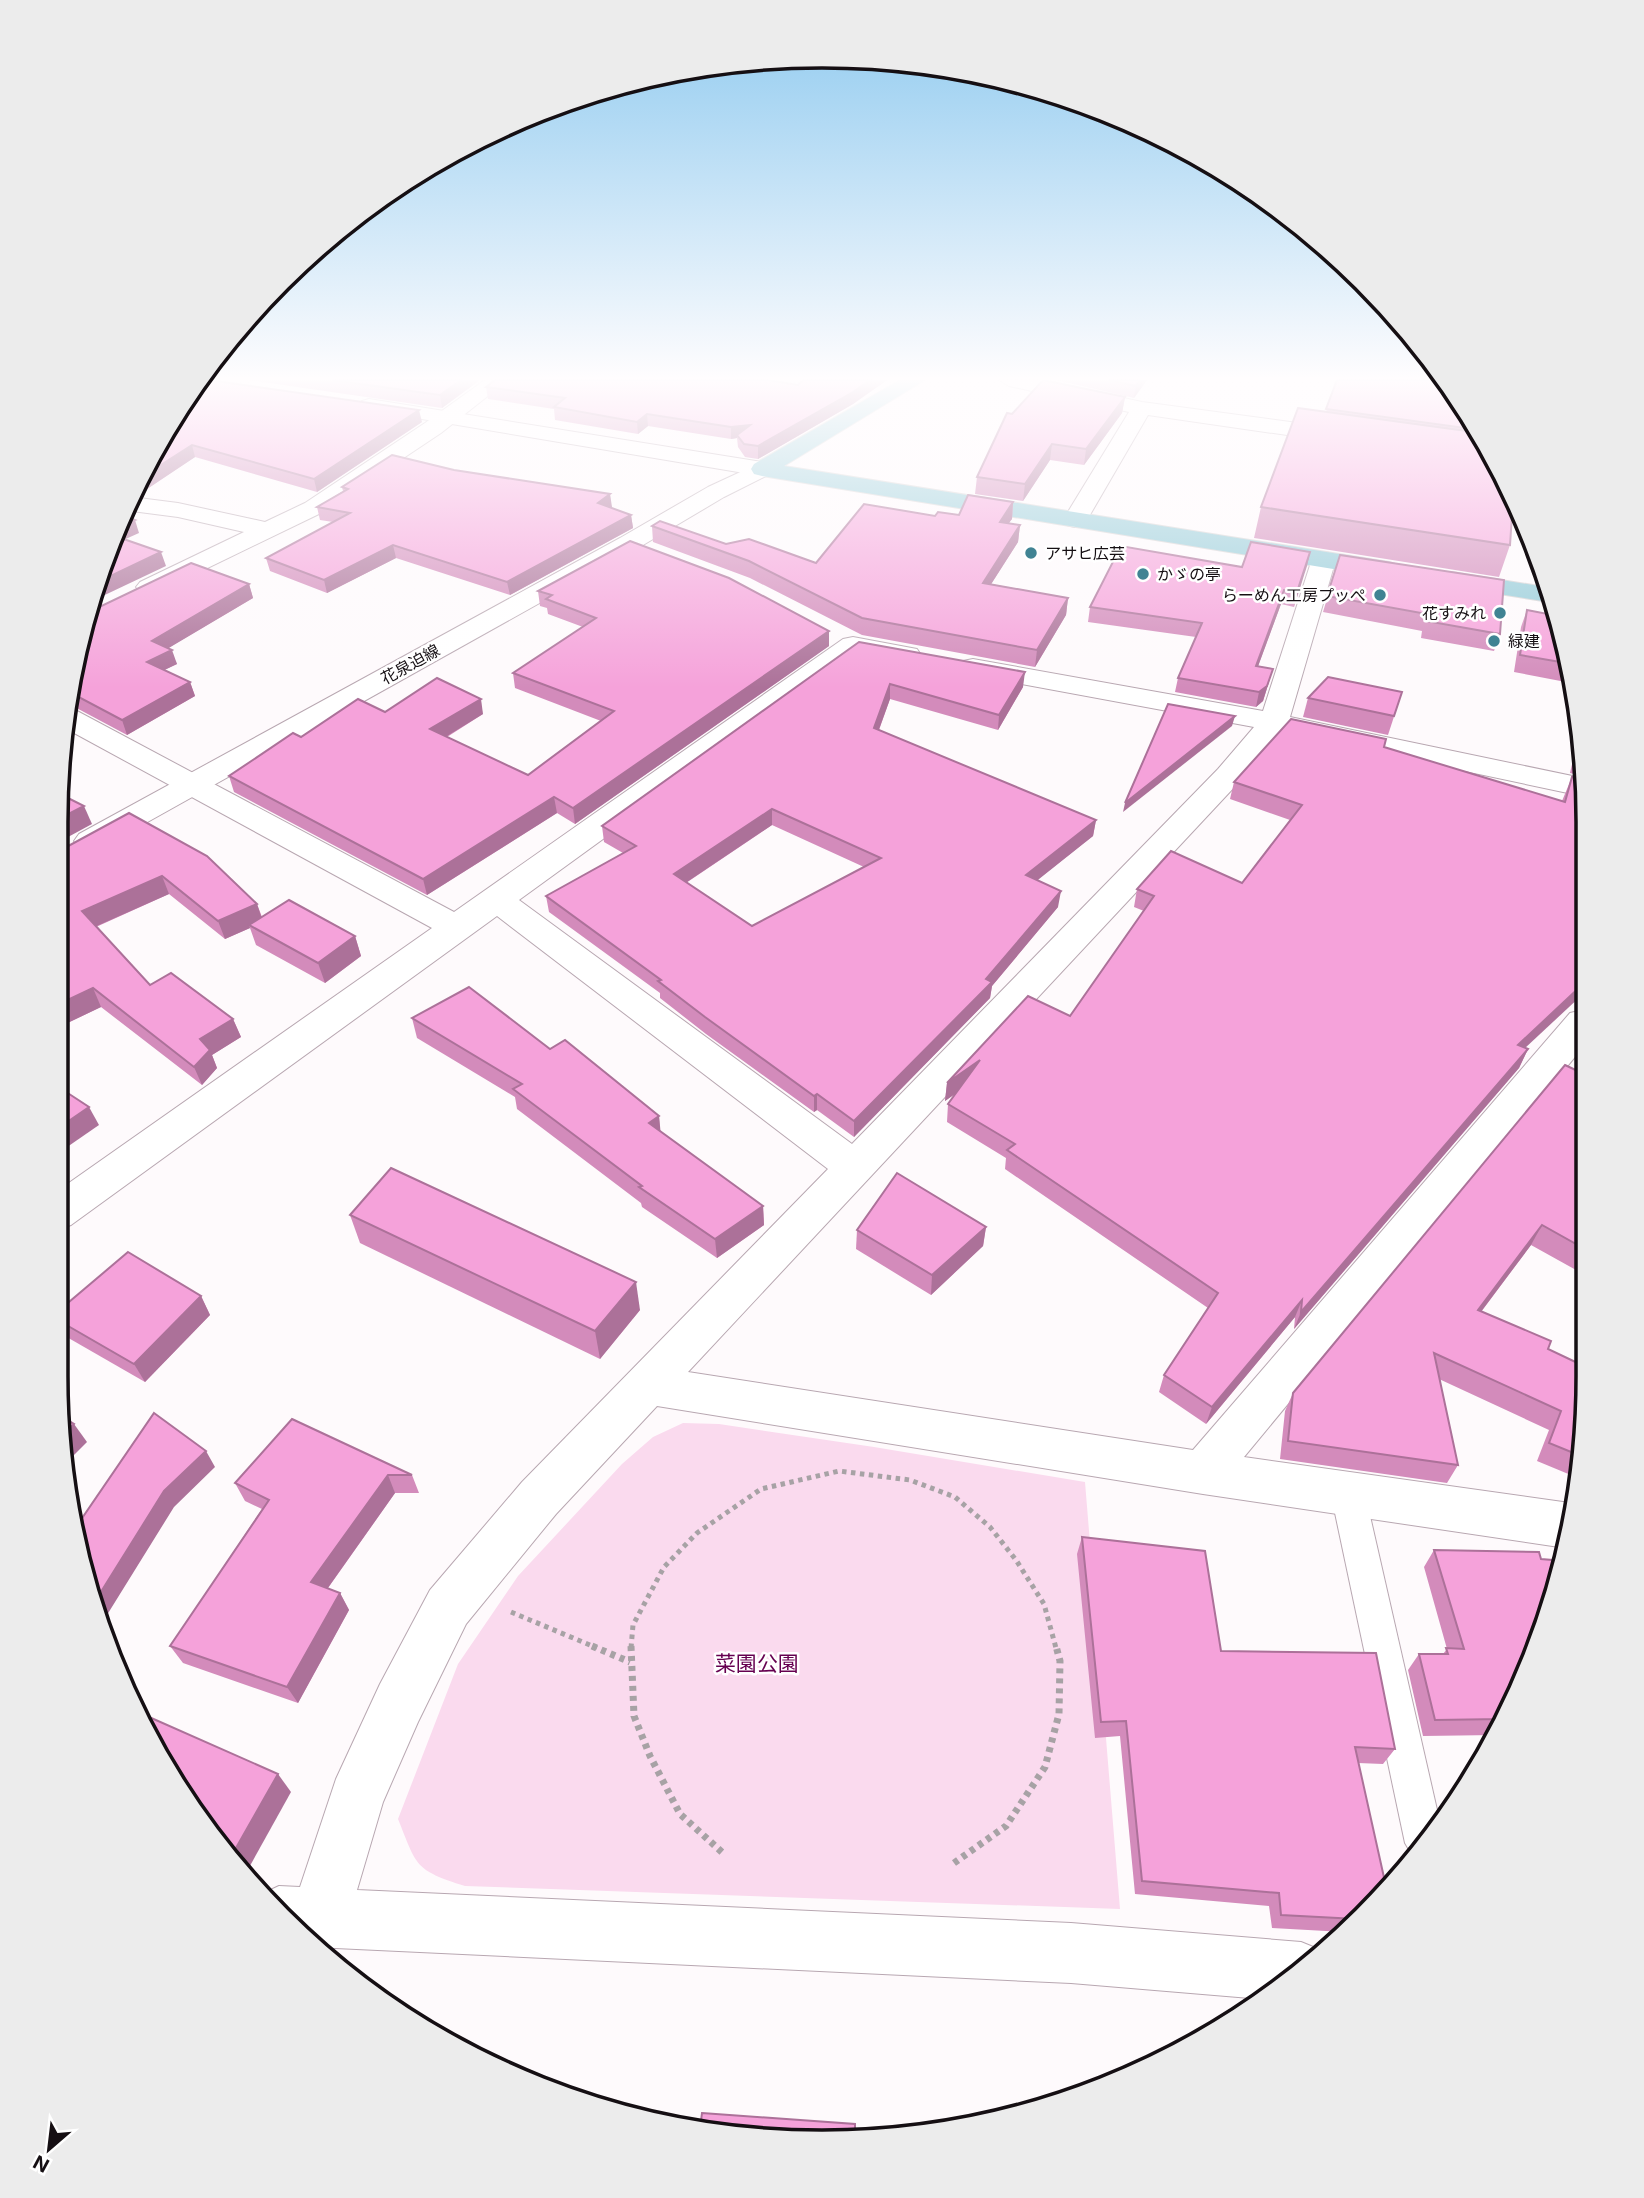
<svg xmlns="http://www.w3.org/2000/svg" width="1644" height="2198" viewBox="0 0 1644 2198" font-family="Inter,'Noto Sans JP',sans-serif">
	<rect width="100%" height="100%" fill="#fefafc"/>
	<path fill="#fadaee" d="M683,1423l36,1 155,23 211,35 35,427 -655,-23c-51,-16 -48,-20 -67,-67l60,-155 60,-88 104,-112 31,-27z"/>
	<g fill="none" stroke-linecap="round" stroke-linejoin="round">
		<defs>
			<polygon id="service" points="1348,1479 1360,1483 1365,1494 1440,1823 1414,1858 1405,1843 1331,1494 1336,1483"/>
			<g id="minor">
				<polygon points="485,380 508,380 441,433 321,513 158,592 149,595 140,592 136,587 140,582 244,532 178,517 124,510 131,497 178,503 265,522 305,503 425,423"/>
				<polygon points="999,380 1040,380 1142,402 1342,429 1350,431 1353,436 1350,441 1342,443 1148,415 1087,520 1083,525 1075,527 1067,525 1063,520 1129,412 1009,386"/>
				<polygon points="1324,552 1333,554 1336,559 1290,717 1582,778 1582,796 1281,732 1240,781 688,1372 1193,1450 1570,1013 1583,1010 1584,1046 1244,1457 1570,1503 1573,1505 1566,1548 1203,1494 657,1406 556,1514 466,1624 418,1722 383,1802 357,1890 1071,1923 1301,1942 1323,1951 1288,1984 1262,1999 1071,1983 314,1947 281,1918 262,1894 279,1886 300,1887 336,1779 380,1684 430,1590 522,1482 828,1169 497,916 71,1225 56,1230 56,1192 432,928 65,728 68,709 77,711 454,912 843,639 853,637 917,649 921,655 917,661 907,663 858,654 519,900 852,1144 1218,769 1254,727 973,675 963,673 959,667 963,661 973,659 1263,711 1312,559 1315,554"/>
			</g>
			<polygon id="tertiary" points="369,399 762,462 770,464 773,469 770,474 762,476 362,409 358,405 362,401"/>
			<polygon id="secondary" points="762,462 770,464 773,469 770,474 724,497 638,548 101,848 90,851 79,848 74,841 79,834 620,538 708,487"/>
			<g id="primary">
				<polygon points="900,380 925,380 784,466 1389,562 1398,565 1402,570 1398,575 1389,578 762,476 754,474 751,469 754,464"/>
				<polygon points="1452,572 1545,587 1549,602 1443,585 1439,580 1443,575"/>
			</g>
		</defs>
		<use href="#service" stroke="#b8a7b1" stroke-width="2"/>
		<use href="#minor" stroke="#b8a7b1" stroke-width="2"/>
		<use href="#tertiary" stroke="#b8a7b1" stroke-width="2"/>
		<use href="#secondary" stroke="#b8a7b1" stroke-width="2"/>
		<use href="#primary" stroke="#d5d4d5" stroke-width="2"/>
		<g stroke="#a7a2a5" stroke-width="5" stroke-dasharray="4.5 4.5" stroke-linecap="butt">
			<polyline points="511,1612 597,1648"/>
			<polyline points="631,1648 633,1625 664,1567 697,1533 761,1489 839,1471 910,1480 955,1497 990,1527 1016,1560 1044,1604 1056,1648"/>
		</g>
		<g stroke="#a7a2a5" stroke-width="7" stroke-dasharray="5 5" stroke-linecap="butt">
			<polyline points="592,1646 630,1662"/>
			<polyline points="631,1646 634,1716 650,1756 680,1814 724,1854"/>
			<polyline points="954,1863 1006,1826 1045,1767 1059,1714 1060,1661 1056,1646"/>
		</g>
		<use href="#service" fill="#fff" fill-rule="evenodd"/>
		<use href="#minor" fill="#fff" fill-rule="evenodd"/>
		<use href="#tertiary" fill="#fff" fill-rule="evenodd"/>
		<use href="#secondary" fill="#fff" fill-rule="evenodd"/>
		<use href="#primary" fill="#92cad7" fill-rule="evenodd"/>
	</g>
	<g fill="#d38bbb" fill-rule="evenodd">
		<polygon points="249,380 480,380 442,408"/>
		<polygon points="803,380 887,380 853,404 758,459 745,457 738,447 737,438 731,439 648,426 638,434 555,420 554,409 488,399 486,387 798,385"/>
		<polygon points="1056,380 1147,380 1134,398"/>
		<polygon points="1337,380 1444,380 1514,502 1513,506 1510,545 1499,577 1254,538 1261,507 1326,412"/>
		<polygon points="185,397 422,422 317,492 195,457 138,495 132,495"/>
		<polygon points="1125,397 1122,413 1084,465 1050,460 1023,501 975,494 977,477 1012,414"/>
		<polygon points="454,470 610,494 611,508 631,515 633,528 510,595 396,558 327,593 270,571 266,558 333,522 320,520 317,507 343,491 342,487"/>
		<polygon points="1013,502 1012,519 1008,523 1020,525 1018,542 991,584 1068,598 1066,615 1035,667 862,635 750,578 653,542 652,526 726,544 816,563 935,516 959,515"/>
		<polygon points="1310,552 1294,607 1281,604 1258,666 1273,669 1263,701 1256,707 1175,692 1178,678 1196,637 1088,622 1090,607 1242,567"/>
		<polygon points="1340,555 1500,634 1494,651 1421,638 1422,631 1323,612"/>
		<polygon points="249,584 253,598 168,648 177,664 164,670 190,682 195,696 127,735 69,704 82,624"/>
		<polygon points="538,591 829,646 575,824 557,813 427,895 234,792 229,776 301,737 385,712 483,714 447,737 528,775 601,721 515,688 513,673 583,627 548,614 547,608 540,606"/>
		<polygon points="1527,610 1553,615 1571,683 1514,672 1521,627"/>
		<path d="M859,642l164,45 -25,43 -108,-31 -11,31 217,90 -3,16 -56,44 21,27 -66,79 -2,12 -136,139 -37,-27 -3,2 -108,-78 -46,-36v-5l-111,-81 -3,-16 77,-43 -19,-11 -2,-16zM772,825l92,42 -112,59 -66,-43z"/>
		<polygon points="1402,692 1388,735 1303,717 1308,698"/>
		<polygon points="1581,726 1582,776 1570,773"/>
		<polygon points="1384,747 1562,801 1572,777 1525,1048 1528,1049 1519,1068 1294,1329 1295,1317 1206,1424 1159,1392 1164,1375 1208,1308 1005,1169 1006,1158 947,1122 948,1104 956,1093 945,1101 947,1083 1070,1016 1144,911 1134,907 1137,889 1242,883 1290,820 1230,799 1234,782"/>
		<polygon points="129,813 257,904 262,917 355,936 361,956 325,983 256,945 250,928 225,939 169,894 96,927 150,985 233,1019 241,1037 212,1055 217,1068 202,1085 101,1007 57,1028 57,851 61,850"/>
		<polygon points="412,1018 550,1049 659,1116 660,1132 763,1206 764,1225 717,1258 642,1207 641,1203 517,1109 515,1097 417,1038"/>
		<polygon points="1584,1074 1585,1275 1531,1245 1481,1312 1548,1349 1586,1426 1578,1478 1537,1461 1549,1430 1439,1379 1458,1465 1447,1483 1280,1459 1285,1411 1293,1393"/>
		<polygon points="350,1215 640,1310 600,1359 360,1243"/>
		<polygon points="986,1227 983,1246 931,1295 856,1249 857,1230"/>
		<polygon points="201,1296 210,1315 145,1382 65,1336 56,1322 56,1313"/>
		<polygon points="292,1419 412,1475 419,1493 395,1493 328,1588 340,1593 349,1610 298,1703 183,1663 170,1646 262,1509 245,1501 235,1483"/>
		<polygon points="1082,1537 1221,1651 1395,1749 1383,1764 1358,1763 1387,1891 1344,1932 1272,1928 1269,1906 1135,1894 1120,1736 1095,1738 1077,1554"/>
		<polygon points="1434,1550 1541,1559 1562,1575 1495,1735 1423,1736 1408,1670 1419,1654 1443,1654 1447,1649 1424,1567"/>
	</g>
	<g fill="#ac7199">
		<polygon points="461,380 480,380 442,408 440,395"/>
		<polygon points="870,380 887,380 853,404 758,459 758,446"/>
		<polygon points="1140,380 1147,380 1134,398 1136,386"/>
		<polygon points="1125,397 1122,413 1084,465 1086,449"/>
		<polygon points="419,410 422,422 317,492 314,479"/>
		<polygon points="647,414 648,426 638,434 637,422"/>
		<polygon points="750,425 737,435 737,438 731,439 731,427"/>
		<polygon points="1052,444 1050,460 1023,501 1025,484"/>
		<polygon points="192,445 195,457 138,495 136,488 142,477"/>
		<polygon points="610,494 612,507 599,516 598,503"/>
		<polygon points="1013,502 1012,519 998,538 1000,522"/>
		<polygon points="631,515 633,528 510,595 507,582"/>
		<polygon points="135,520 139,533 110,546 110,543 114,528"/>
		<polygon points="1020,525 1018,542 981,600 983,583"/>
		<polygon points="393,545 396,558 327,593 324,580"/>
		<polygon points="161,552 166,566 90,602 96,583"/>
		<polygon points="1310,552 1307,566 1294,607 1297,592"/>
		<polygon points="249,584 253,598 157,655 152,641"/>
		<polygon points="1284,590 1281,604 1253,680 1256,666"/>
		<polygon points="1068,598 1066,615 1035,667 1037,650"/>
		<polygon points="829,631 829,646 575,824 573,808"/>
		<polygon points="172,650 177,664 152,676 147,662"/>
		<polygon points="1273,669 1263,701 1256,707 1259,692"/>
		<polygon points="1025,672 1023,687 998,730 999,715"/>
		<polygon points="190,682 195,696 127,735 122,720"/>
		<polygon points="890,684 890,699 874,743 874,728"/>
		<polygon points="481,699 483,714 434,744 430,729"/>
		<polygon points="1235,716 1232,726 1123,812 1125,803"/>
		<polygon points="554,797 557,813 427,895 423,879"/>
		<polygon points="84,806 92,824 57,843 57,820"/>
		<polygon points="772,809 772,825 675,890 674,874"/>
		<polygon points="1096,820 1093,836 1024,891 1026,875"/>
		<polygon points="162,876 169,894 90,929 82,911"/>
		<polygon points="1061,891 1058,907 992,986 990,998 854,1137 854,1121 986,979"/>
		<polygon points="257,904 263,922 249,925 250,928 225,939 218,921"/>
		<polygon points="355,936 361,956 325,983 318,963"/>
		<polygon points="1583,984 1583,994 1509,1063 1518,1045"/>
		<polygon points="93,988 101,1007 57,1028 57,1005"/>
		<polygon points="233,1019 241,1037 212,1055 217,1068 202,1085 194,1067 200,1039"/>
		<polygon points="1528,1049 1519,1068 1294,1329 1301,1312"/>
		<polygon points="980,1060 978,1078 945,1101 947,1083"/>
		<polygon points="817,1094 817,1110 814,1112 814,1096"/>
		<polygon points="89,1107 99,1125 57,1154 57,1129"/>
		<polygon points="659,1116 661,1136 649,1123"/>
		<polygon points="763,1206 764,1225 717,1258 715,1239"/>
		<polygon points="1542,1225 1531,1245 1468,1329 1478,1310"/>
		<polygon points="986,1227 983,1246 931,1295 932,1275"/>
		<polygon points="636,1282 640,1310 600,1359 595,1331"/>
		<polygon points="201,1296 210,1315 145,1382 134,1364"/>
		<polygon points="1302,1300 1295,1317 1206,1424 1212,1407"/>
		<polygon points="74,1424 87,1442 67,1462 64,1434"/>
		<polygon points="206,1451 215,1467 174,1507 102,1623 94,1603 164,1491"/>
		<polygon points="388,1475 395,1493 320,1599 311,1582"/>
		<polygon points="340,1593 349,1610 298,1703 287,1687"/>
		<polygon points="278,1774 291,1792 246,1873 232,1855"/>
	</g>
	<g fill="#f5a2da" stroke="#ac7199" stroke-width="2" fill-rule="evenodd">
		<polygon points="198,380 209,380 419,410 314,479 192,445 142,477 185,397"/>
		<polygon points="332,380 461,380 440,395"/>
		<polygon points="495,380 768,380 798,385 803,380 870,380 853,392 758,446 744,444 737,435 750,425 731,427 647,414 637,422 554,407 565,398 486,387"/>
		<polygon points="1043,380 1125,397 1086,449 1052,444 1025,484 977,477 1007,413 1012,414"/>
		<polygon points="1109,380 1140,380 1136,386"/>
		<polygon points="1337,380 1444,380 1472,429 1326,409"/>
		<polygon points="1298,408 1474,432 1513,500 1510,545 1261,507"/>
		<polygon points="392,455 454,470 610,494 598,503 631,515 507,582 393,545 324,580 266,558 350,513 317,507 348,489 342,487"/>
		<polygon points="968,495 1013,502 1000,522 1020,525 983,583 1068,598 1037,650 862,618 749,561 652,526 660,521 726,544 749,539 816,563 864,504 935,516 938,512 959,515"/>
		<polygon points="122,515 135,520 114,528"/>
		<polygon points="112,535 161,552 96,583"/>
		<polygon points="630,541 729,578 829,631 573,808 554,797 423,879 229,776 293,733 301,737 358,699 385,712 437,678 481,699 430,729 528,775 614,711 513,673 596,618 546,599 552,595 538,591"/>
		<polygon points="1251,542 1310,552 1297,592 1284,590 1256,666 1273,669 1267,686 1259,692 1178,678 1202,623 1090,607 1121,546 1242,567"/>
		<polygon points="1340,555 1504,580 1500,634 1426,621 1427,614 1327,596"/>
		<polygon points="191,563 249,584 152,641 172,650 147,662 190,682 122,720 71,693 82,624 86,612 89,612"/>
		<polygon points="1527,610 1553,615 1566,663 1520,655"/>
		<path d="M859,642l166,30 -26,43 -109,-31 -16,44 222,92 -70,55 35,16 -75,88 6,3 -138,139 -37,-27 -3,2 -109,-79 -47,-36 3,-1 -115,-84 90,-50 -34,-20zM772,809l109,49 -129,68 -78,-52z"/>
		<polygon points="1328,677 1402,692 1394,716 1308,698"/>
		<polygon points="1168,704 1235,716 1125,803"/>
		<polygon points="1291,719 1386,739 1384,747 1565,802 1572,777 1582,779 1583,984 1518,1045 1528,1049 1301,1312 1302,1300 1212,1407 1164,1375 1218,1293 1007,1150 1015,1144 948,1104 980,1060 947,1083 1028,996 1070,1016 1154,896 1137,889 1171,851 1242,883 1302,805 1234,782"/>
		<polygon points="1581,737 1582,756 1577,755"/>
		<polygon points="58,793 84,806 57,820"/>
		<polygon points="129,813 207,856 257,904 218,921 162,876 82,911 150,985 171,973 233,1019 200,1039 210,1050 194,1067 93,988 57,1005 57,851 61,850"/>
		<polygon points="289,900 355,936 318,963 249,925"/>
		<polygon points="469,987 550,1049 565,1040 659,1116 649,1123 763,1206 715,1239 639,1187 642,1186 513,1089 522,1084 412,1018"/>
		<polygon points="1565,1065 1584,1074 1585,1249 1542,1225 1478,1310 1551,1341 1548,1349 1586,1367 1586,1426 1581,1456 1549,1443 1561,1411 1434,1353 1458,1465 1288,1441 1293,1393"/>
		<polygon points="57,1086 89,1107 57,1129"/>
		<polygon points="391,1168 636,1282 595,1331 350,1215"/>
		<polygon points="897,1173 986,1227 932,1275 857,1230"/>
		<polygon points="128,1252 201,1296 134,1364 56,1319 56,1313"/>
		<polygon points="154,1413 206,1451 164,1491 94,1603 82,1575 76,1527"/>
		<polygon points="61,1416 74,1424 64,1434"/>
		<polygon points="292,1419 412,1475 388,1475 311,1582 340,1593 287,1687 170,1646 269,1500 235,1483"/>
		<polygon points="1082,1537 1205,1551 1221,1651 1376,1653 1395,1749 1355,1747 1387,1891 1357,1919 1281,1915 1279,1893 1142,1881 1126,1721 1101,1722"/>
		<polygon points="1434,1550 1539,1552 1541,1559 1564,1561 1562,1575 1502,1719 1435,1720 1419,1654 1448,1654 1446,1648 1464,1649"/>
		<polygon points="140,1713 278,1774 232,1855 159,1759"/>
		<polygon points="702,2113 855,2124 855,2139 700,2129"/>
	</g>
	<linearGradient id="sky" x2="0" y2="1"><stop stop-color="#8dc9ef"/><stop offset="0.55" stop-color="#fffdfe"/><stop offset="1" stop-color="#fffdfe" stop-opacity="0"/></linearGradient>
	<rect width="1644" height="688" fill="url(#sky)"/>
	<g fill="#408393" stroke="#fff" stroke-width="2.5">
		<circle cx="1031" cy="553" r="7"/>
		<circle cx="1143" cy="574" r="7"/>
		<circle cx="1380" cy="595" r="7"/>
		<circle cx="1500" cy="613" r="7"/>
		<circle cx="1494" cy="641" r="7"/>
	</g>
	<g text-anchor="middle" stroke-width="5" stroke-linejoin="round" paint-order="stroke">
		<g font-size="16" fill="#150f13" stroke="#fff" text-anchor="start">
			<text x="1045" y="559">アサヒ広芸</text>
			<text x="1157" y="580">かゞの亭</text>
			<text x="1366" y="601" text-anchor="end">らーめん工房プッぺ</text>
			<text x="1486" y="619" text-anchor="end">花すみれ</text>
			<text x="1508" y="647">緑建</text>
		</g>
		<g font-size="16" fill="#150f13" stroke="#fff">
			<text transform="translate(410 664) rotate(-29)" y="6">花泉迫線</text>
		</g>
		<g font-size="21" fill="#650050" stroke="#fff">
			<text x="757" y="1671">菜園公園</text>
		</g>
	</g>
	<path d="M0 0H1644V2198H0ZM822 68H822A754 754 0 0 1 1576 822V1376A754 754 0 0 1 822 2130H822A754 754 0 0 1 68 1376V822A754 754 0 0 1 822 68Z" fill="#ececec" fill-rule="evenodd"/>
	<path fill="none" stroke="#150f13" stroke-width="3.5" d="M822 68H822A754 754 0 0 1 1576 822V1376A754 754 0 0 1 822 2130H822A754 754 0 0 1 68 1376V822A754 754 0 0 1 822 68Z"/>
	<g transform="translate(49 2149) rotate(208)" stroke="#ffffff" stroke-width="5" paint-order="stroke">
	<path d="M0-5L12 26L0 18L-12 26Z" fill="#150f13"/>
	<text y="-10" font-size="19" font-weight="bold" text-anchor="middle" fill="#150f13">N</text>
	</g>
</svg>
